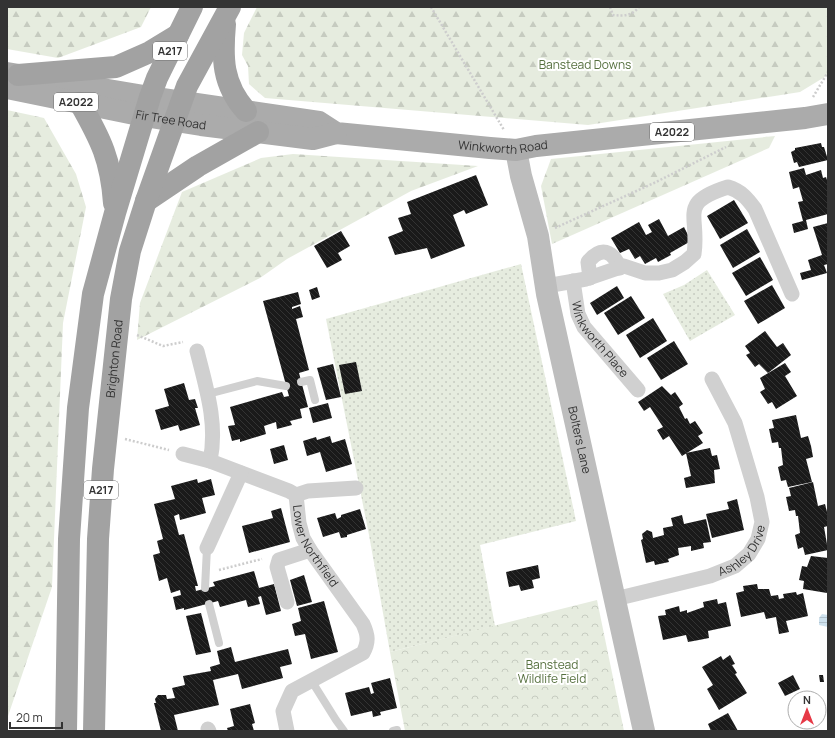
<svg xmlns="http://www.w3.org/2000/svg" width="835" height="738" viewBox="0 0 835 738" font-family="Manrope,sans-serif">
	<defs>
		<pattern id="grass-dots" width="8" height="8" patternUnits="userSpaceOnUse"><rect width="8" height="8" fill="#e6ecdf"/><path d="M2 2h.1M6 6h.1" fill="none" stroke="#c6cbc0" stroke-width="1.8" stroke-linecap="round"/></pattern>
		<pattern id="forest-firs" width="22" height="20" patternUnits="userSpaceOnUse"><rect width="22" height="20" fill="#e6ecdf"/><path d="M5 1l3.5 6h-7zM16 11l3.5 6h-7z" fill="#c6cbc0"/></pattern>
		<pattern id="park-crowns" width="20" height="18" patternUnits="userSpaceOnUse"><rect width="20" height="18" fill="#e6ecdf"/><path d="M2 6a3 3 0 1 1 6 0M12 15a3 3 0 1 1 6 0" fill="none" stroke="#c6cbc0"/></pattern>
		<pattern id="water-rules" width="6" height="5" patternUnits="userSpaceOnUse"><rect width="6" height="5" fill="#cfe2ee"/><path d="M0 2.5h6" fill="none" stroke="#b2c2cd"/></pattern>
		<pattern id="building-back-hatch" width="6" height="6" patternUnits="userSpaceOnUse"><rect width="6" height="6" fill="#1a1a1a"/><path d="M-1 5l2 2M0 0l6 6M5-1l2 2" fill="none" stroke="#333"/></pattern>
	</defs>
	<rect width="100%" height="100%" fill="#fff"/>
	<g fill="url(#grass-dots)">
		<polygon points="521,264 576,521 480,545 495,626 390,652 369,535 326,319"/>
		<polygon points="707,270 735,315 690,341 663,294 684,285"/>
	</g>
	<g fill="url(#forest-firs)">
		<polygon points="7,7 151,7 141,27 58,58 7,49"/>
		<polygon points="257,7 828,7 828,75 800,92 588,125 265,98 249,84 248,66 242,55 244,33"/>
		<polygon points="7,110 44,118 76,174 86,207 63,323 52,587 7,719"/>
		<polygon points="775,136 769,148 552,244 541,186 551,159"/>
		<polygon points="293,154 478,166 411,191 287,259 260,278 137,340 140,303 182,192 261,158"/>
	</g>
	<polygon fill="url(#park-crowns)" points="597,600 624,731 405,731 390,652"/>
	<polygon fill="url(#water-rules)" points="822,614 828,615 828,627 819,625 819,618"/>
	<g fill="url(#building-back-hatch)">
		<polygon points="821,143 822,147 824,147 828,160 799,167 797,162 794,163 791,152 795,150 795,148"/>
		<polygon points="804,168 806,175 821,170 823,178 826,177 828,183 828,214 806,220 808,229 794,233 792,224 803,221 798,202 803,201 799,187 793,189 789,172"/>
		<polygon points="476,175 488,205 466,214 464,210 453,215 465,246 431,259 427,248 395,255 388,237 403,231 398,218 411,214 407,202"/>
		<polygon points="734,200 748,223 720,239 707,216"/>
		<polygon points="659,219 668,236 684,227 691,241 670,253 671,255 658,262 656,258 645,264 640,256 635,259 629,249 620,253 611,238 639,222 646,235 652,232 648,225"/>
		<polygon points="828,223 828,264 824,265 827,273 802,280 800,273 811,270 808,260 822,255 813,227"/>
		<polygon points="747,229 760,252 733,268 720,245"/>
		<polygon points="341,231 350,246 338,253 342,260 327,268 314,246"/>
		<polygon points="760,257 773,280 746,296 732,273"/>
		<polygon points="772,285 785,308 758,324 744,301"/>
		<polygon points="617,286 624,298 597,315 590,303"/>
		<polygon points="317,287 320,297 312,300 309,290"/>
		<polygon points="298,292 301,304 292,307 292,309 300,306 303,317 296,319 309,370 299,373 308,407 300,409 302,418 290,421 292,425 277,429 276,422 264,426 266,434 240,442 240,439 232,441 228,426 235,425 230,407 282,392 284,397 289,396 263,301"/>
		<polygon points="631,296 645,318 618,335 604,313"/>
		<polygon points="653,318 667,341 640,358 626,335"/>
		<polygon points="765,331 777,347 783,343 791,355 768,373 759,364 755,367 746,355 750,353 745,346"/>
		<polygon points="674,341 688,364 661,380 647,358"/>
		<polygon points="356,362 362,391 345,394 339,365"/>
		<polygon points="785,363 791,372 785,376 797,396 776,409 772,402 768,404 760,392 765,389 760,378"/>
		<polygon points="333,364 341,397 326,400 317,368"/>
		<polygon points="184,383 189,400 195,399 198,408 195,408 200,425 180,431 178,425 161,430 155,410 169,406 164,389"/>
		<polygon points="662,386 671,395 675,392 683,404 679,407 685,419 687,418 690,424 695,421 703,433 698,436 703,443 682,456 669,436 663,440 657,430 663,427 650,407 644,411 638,402"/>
		<polygon points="328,403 332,418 313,423 309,408"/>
		<polygon points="796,415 801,438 808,436 811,446 813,457 806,459 812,482 788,487 786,480 781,481 778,467 783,465 781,448 779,448 778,442 772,443 769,429 774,428 772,420"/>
		<polygon points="330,436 332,443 345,439 352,464 326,472 320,452 307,456 303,441 316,437 317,440"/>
		<polygon points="284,445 288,460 274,464 270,449"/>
		<polygon points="710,448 712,456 717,455 720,469 714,470 715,483 686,488 684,478 691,476 686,453"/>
		<polygon points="197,479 198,483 211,479 215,495 202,498 206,513 180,520 179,514 174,516 179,535 184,534 198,586 195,586 196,591 215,586 213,582 254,571 259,588 274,584 281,611 266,615 261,596 258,597 260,604 248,607 246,600 220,607 218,601 184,610 184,608 176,610 173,597 181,595 180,590 171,593 167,578 159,581 153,555 160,553 157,541 163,539 154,504 175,499 171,486"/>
		<polygon points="813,482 818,506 825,504 828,516 828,526 824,527 828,550 805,555 803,547 798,549 795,535 800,533 798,516 796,516 795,510 789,511 786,497 791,496 789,488"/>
		<polygon points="737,499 744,530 712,538 706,514 729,509 727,502"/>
		<polygon points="281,508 290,542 249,553 242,526 273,518 271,511"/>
		<polygon points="360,509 366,529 347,535 347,537 341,538 339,532 323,537 317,518 335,513 337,519 341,517 341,515"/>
		<polygon points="682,515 684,524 706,519 711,542 703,543 704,548 691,551 691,546 678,548 679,555 668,559 669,562 655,565 654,561 646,563 641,540 643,539 642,534 647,530 652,532 653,538 664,535 663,528 673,526 671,518"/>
		<polygon points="811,556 828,558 827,593 803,589 804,581 799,580 802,566 807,567"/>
		<polygon points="538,565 540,578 532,580 534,588 521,591 519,585 509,587 506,572"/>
		<polygon points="304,575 312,602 297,606 290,580"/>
		<polygon points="757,584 758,589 769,589 771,596 778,595 779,599 784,598 783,594 796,592 797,595 803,593 808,616 786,621 789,632 779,634 776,617 766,619 764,612 741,617 736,593 744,591 743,586"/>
		<polygon points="717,599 718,604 726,602 731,626 708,631 709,638 699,640 688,642 686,635 663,640 658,616 666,615 665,610 679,606 680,612 687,610 687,613 704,607 703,602"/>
		<polygon points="324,601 338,652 311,659 305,634 295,636 292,624 301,621 298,608"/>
		<polygon points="201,613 211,652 196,655 186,616"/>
		<polygon points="231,647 235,662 288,649 292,664 280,667 283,678 242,689 238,674 213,680 219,705 174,715 178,731 161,731 154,703 156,703 155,699 158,695 166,695 167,699 175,698 172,688 185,685 183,676 211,671 210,667 220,664 217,651"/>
		<polygon points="730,655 735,664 732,665 737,673 735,674 747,693 719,710 707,689 713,685 702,667 721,656 723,660"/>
		<polygon points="793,675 800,689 785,696 778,683"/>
		<polygon points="819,675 823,675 824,682 820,682"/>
		<polygon points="390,678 397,708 380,712 381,715 373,717 372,711 351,716 345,693 369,687 371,694 374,693 371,683"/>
		<polygon points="250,704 255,723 252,724 254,731 228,731 227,728 234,726 230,709"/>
		<polygon points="728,713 738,731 711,731 708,724"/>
	</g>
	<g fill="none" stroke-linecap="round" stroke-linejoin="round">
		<g stroke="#cdcdcd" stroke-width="2.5" stroke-dasharray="2 2" stroke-linecap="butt">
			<polyline points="431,7 504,130"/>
			<path d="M610,7l3,8c11,1 19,1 26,-8"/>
			<polyline points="813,97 828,72"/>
			<polyline points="555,228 654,183 726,147"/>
			<polyline points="137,335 163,346 183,342"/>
			<polyline points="125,439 169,450"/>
			<polyline points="219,570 262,559"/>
		</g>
		<g stroke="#d0d0d0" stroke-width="8">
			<polyline points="301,382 310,380 315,400"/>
			<polyline points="208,394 257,381 286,386"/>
			<polyline points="205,588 207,548"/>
			<polyline points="209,604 219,643"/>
			<polyline points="311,680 336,720 344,731"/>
			<polyline points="393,731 397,730"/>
		</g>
		<g stroke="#d0d0d0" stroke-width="15">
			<path d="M590,278l-2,-16c13,-16 24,-12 32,6"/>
			<path id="s1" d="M573,281l5,33 6,13 54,63"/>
			<path d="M546,286l40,-7 38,-13 21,7h14l13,-3 13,-8 9,-8c6,-39 -17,-51 34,-67 13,4 19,11 27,22l37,85"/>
			<path id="s2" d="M197,351c9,36 21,73 13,110l79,30 7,4 3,28 4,15 7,12 53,74c5,11 6,18 0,29l-71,38 -9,20 4,20"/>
			<polyline points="183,454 210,461"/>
			<polyline points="296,495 308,491 356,488"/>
			<polyline points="207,548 241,473"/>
			<path id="s3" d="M615,599l95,-23 25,-10 14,-12 9,-15 4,-17 -5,-25 -22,-74 -23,-44"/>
			<polyline points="287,602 277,567 279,560 310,550"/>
			<polyline points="208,729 209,731"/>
		</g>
		<path stroke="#bdbdbd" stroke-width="22" id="s4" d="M516,150l5,26 17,60 9,58 97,437"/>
		<g stroke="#ababab" stroke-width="22">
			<path id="s5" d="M7,73l143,24 169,25 17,11 154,15 26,2 20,-4 269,-28 23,-4"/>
			<path id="s6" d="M7,88l137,28 57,9 112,14 23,-6"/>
		</g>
		<g stroke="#a2a2a2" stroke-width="22">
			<path d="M225,24c-3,34 -3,60 21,87"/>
			<polyline points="18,75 116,67 150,52 178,35"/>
			<path d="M80,103c21,37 31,57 34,100"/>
			<polyline points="146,201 198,166 258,132"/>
			<polyline points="66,731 69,539 78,408 93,294 115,213 150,97 157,78 192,7"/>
			<path id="s7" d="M94,731l4,-192 5,-70 18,-170 9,-48 16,-50 41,-115 43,-79"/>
		</g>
	</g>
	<g text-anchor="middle" stroke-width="4" stroke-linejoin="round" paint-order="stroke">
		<g fill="#fff" stroke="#707070" stroke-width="1">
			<rect x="153" y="42" width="34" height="18" rx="3"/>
			<rect x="54" y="93" width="44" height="18" rx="3"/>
			<rect x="650" y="123" width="44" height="18" rx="3"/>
			<rect x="84" y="481" width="34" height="18" rx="3"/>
		</g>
		<g font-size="11" font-weight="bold" fill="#333">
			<text x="170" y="55">A217</text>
			<text x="76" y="106">A2022</text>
			<text x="672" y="136">A2022</text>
			<text x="101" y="494">A217</text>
		</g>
		<g font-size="12" fill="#56703f" stroke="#fff">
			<text x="585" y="69">Banstead Downs</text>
			<text x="552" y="669">Banstead<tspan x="552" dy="14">Wildlife Field</tspan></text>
		</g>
		<g font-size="12" fill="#333" stroke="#fff">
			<text dy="4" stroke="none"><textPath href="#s6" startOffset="167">Fir Tree Road</textPath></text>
			<text dy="4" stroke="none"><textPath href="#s5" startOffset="504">Winkworth Road</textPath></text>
			<text dy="4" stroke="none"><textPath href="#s1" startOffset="66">Winkworth Place</textPath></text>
			<text dy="4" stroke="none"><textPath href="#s7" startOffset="373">Brighton Road</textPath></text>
			<text dy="4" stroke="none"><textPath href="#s4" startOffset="297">Bolters Lane</textPath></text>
			<text dy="4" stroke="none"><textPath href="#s2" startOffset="260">Lower Northfield</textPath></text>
			<text dy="4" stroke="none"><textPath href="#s3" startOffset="141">Ashley Drive</textPath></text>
		</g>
	</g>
	<rect width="835" height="738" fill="none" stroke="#333333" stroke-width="16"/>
	<g transform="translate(807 710)"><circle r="19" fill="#ffffff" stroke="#adadad"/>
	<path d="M0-3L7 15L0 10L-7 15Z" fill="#e63946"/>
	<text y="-6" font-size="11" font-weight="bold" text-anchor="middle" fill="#333333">N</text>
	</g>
	<path d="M10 722v6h52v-6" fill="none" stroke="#333333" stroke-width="2"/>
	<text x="16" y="722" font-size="12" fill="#333333" stroke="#ffffff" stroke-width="3" paint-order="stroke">20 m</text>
</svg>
